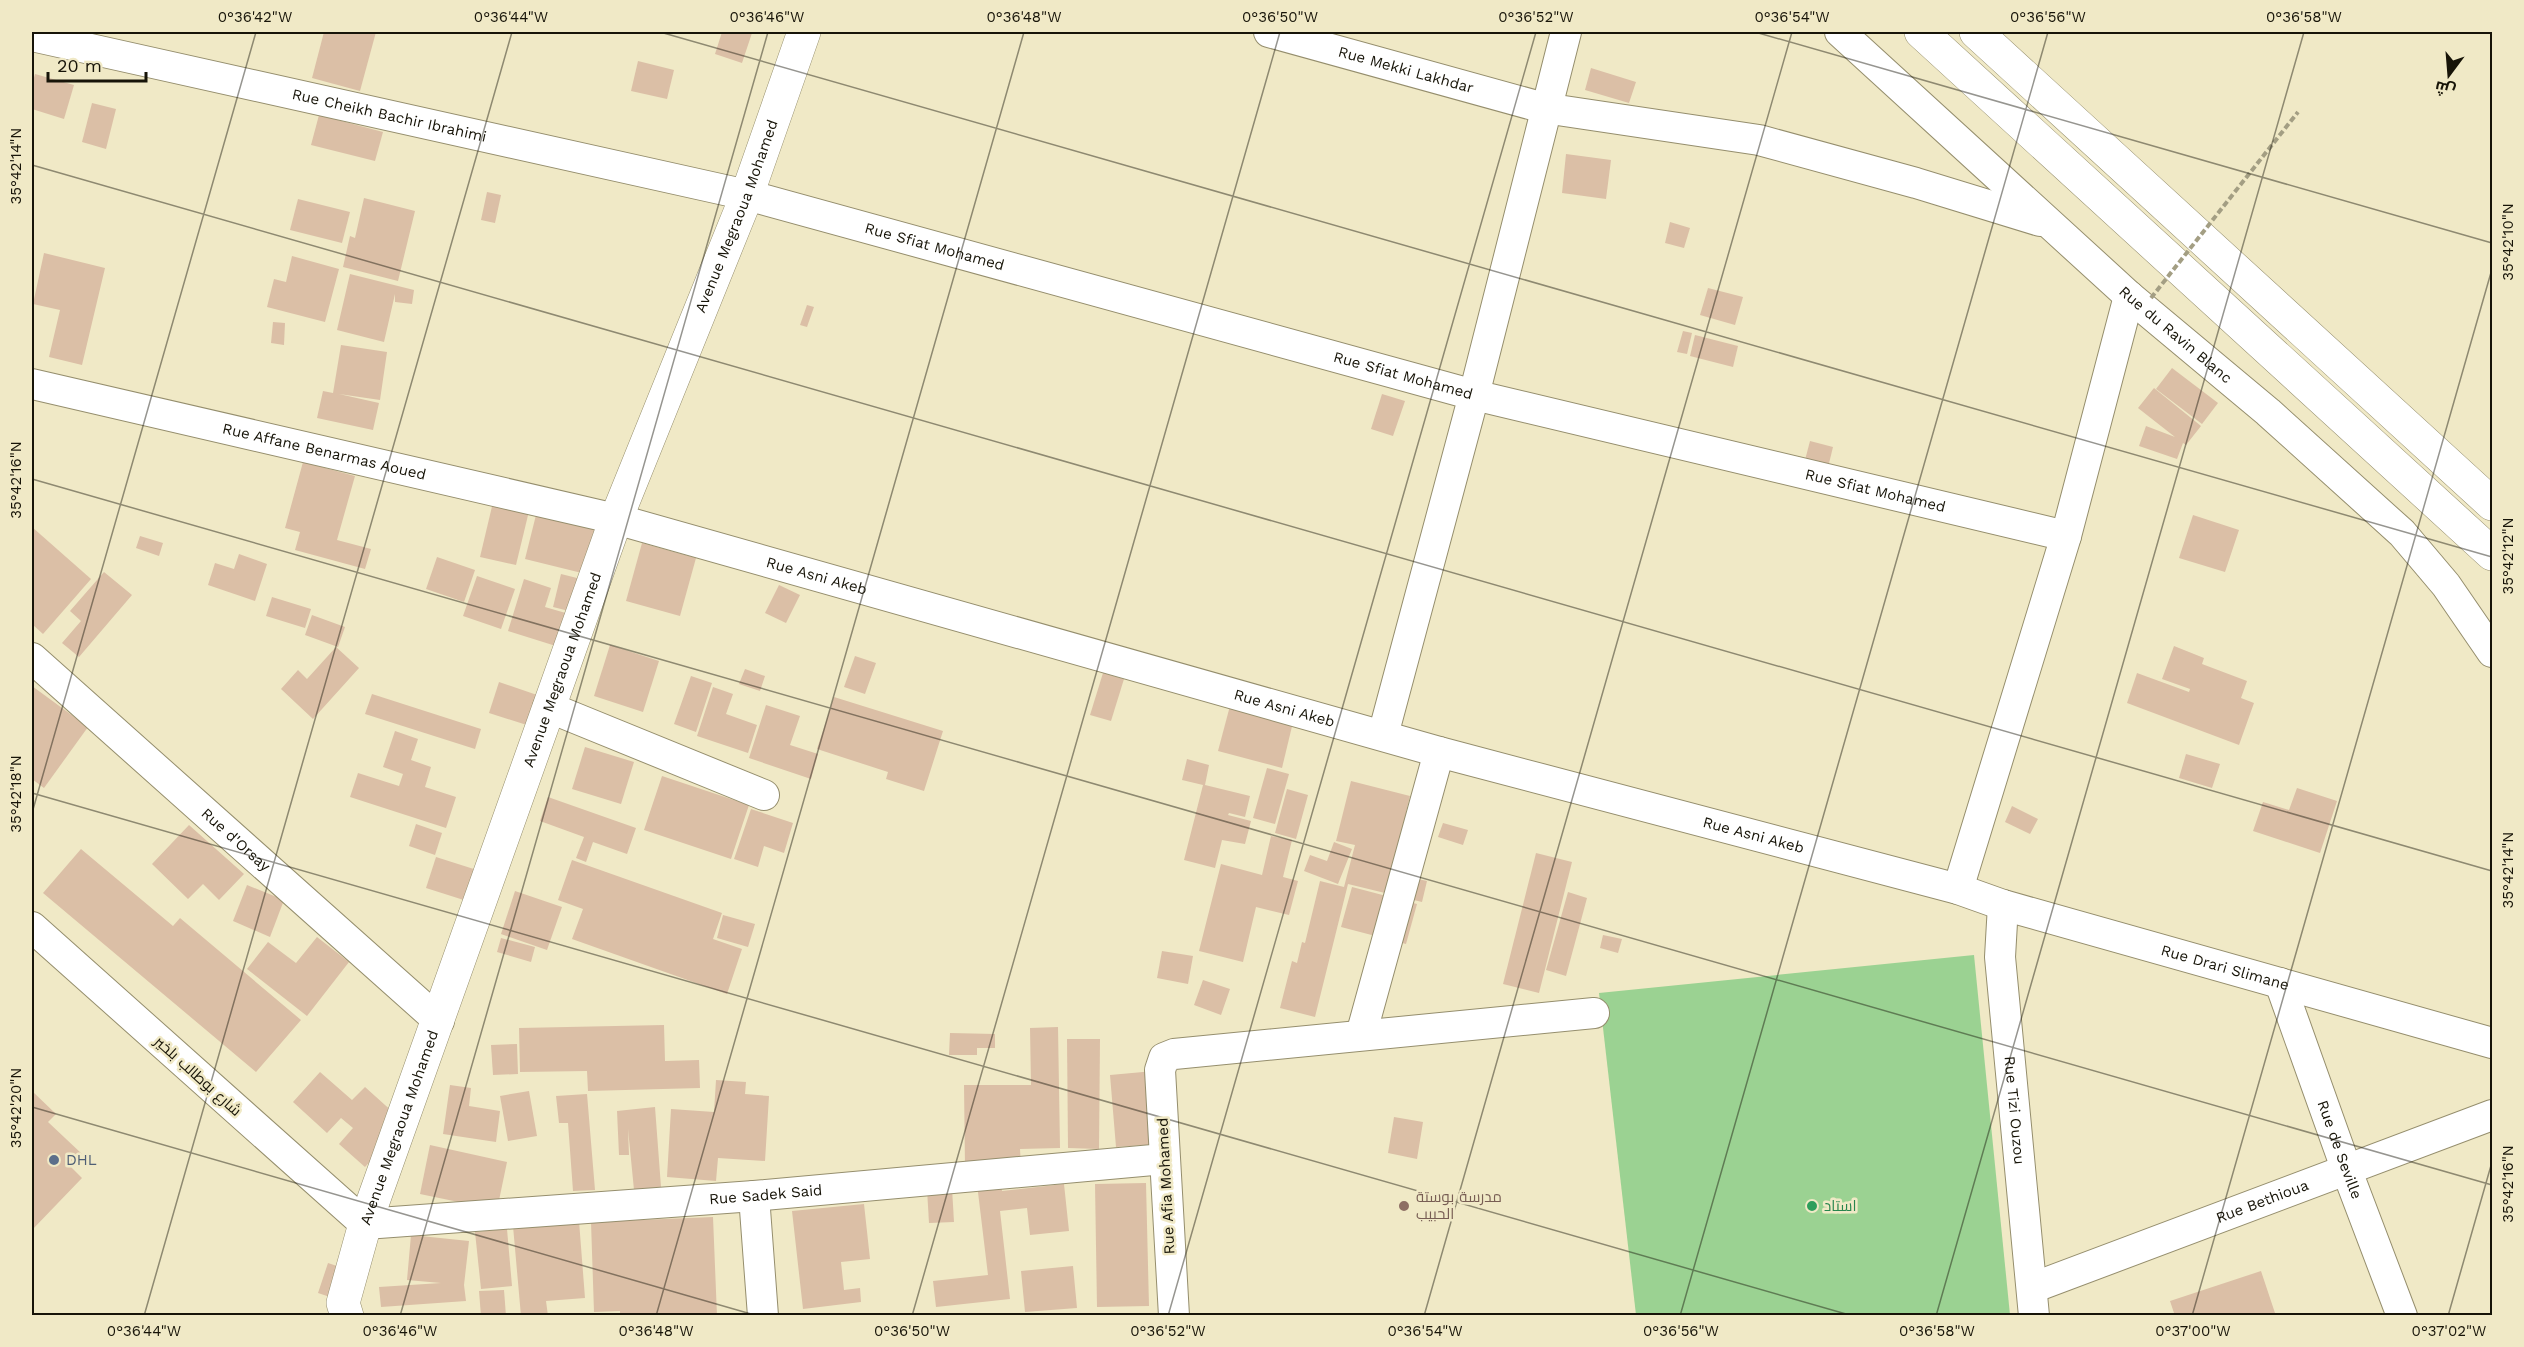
<svg xmlns="http://www.w3.org/2000/svg" width="2524" height="1347" viewBox="0 0 2524 1347" font-family="'Work Sans',Cairo,sans-serif">
	<rect width="100%" height="100%" fill="#f0e9c6"/>
	<polygon fill="#9bd292" points="1974,955 2010,1315 1636,1315 1599,993"/>
	<g fill="#dbbfa6">
		<polygon points="324,32 376,32 360,91 312,78"/>
		<polygon points="722,32 752,33 742,63 715,54"/>
		<polygon points="638,61 674,70 667,99 631,91"/>
		<polygon points="1591,68 1636,82 1629,103 1585,90"/>
		<polygon points="35,74 74,85 64,119 32,109 32,85"/>
		<polygon points="92,103 116,109 106,149 82,142"/>
		<polygon points="319,115 383,132 375,161 311,145"/>
		<polygon points="1566,154 1611,160 1606,199 1562,193"/>
		<polygon points="487,192 501,195 495,223 481,220"/>
		<polygon points="364,198 415,211 398,281 343,267 350,236 355,238"/>
		<polygon points="298,199 350,212 342,243 290,230"/>
		<polygon points="1670,222 1690,228 1684,248 1665,243"/>
		<polygon points="44,253 105,268 82,365 49,357 60,310 33,304"/>
		<polygon points="292,256 339,269 325,322 267,307 274,279 286,282"/>
		<polygon points="350,274 414,290 412,304 395,302 395,294 384,342 337,330"/>
		<polygon points="1708,288 1743,297 1735,325 1700,315"/>
		<polygon points="807,305 814,307 807,327 800,325"/>
		<polygon points="273,322 285,323 284,345 271,343"/>
		<polygon points="1683,331 1692,333 1687,354 1677,352"/>
		<polygon points="1695,335 1738,346 1733,367 1690,356"/>
		<polygon points="341,345 387,352 380,400 339,394 379,403 373,430 317,418 323,391 333,393"/>
		<polygon points="2172,368 2218,403 2202,424 2156,389"/>
		<polygon points="2154,388 2201,426 2186,445 2183,443 2177,459 2139,446 2146,426 2175,437 2138,408"/>
		<polygon points="1382,394 1405,401 1393,436 1371,429"/>
		<polygon points="1810,441 1833,447 1823,488 1799,483"/>
		<polygon points="303,462 355,476 337,540 371,549 365,569 295,550 300,532 285,528"/>
		<polygon points="494,498 530,507 516,565 480,557"/>
		<polygon points="538,507 607,524 594,576 525,559"/>
		<polygon points="2193,515 2239,530 2225,572 2179,558"/>
		<polygon points="32,527 91,579 43,634 32,624"/>
		<polygon points="140,536 163,543 159,556 136,548"/>
		<polygon points="642,543 696,558 680,616 626,601"/>
		<polygon points="239,554 267,564 255,601 208,585 215,563 234,569"/>
		<polygon points="437,557 475,570 464,602 426,589"/>
		<polygon points="104,572 132,595 79,657 62,643 81,621 70,611"/>
		<polygon points="561,574 585,580 577,613 553,607"/>
		<polygon points="477,576 515,589 501,629 463,616"/>
		<polygon points="524,579 551,588 545,607 569,614 559,647 508,631"/>
		<polygon points="779,585 800,595 786,623 765,613"/>
		<polygon points="272,597 311,609 305,628 266,616"/>
		<polygon points="312,615 345,627 338,647 305,635"/>
		<polygon points="610,645 659,661 643,712 594,696"/>
		<polygon points="2174,646 2204,658 2202,664 2247,681 2241,698 2254,703 2239,745 2127,703 2137,673 2189,692 2190,689 2162,679"/>
		<polygon points="336,647 359,668 313,719 281,689 298,670 307,679"/>
		<polygon points="855,656 876,663 865,694 844,687"/>
		<polygon points="745,669 765,676 760,691 739,684"/>
		<polygon points="1103,673 1124,679 1111,721 1090,715"/>
		<polygon points="691,676 712,683 696,732 674,724"/>
		<polygon points="499,682 540,696 530,726 489,713"/>
		<polygon points="32,686 88,727 44,788 32,779"/>
		<polygon points="713,687 733,694 726,714 757,725 748,753 697,736"/>
		<polygon points="372,694 481,729 475,749 365,714"/>
		<polygon points="834,697 943,731 924,791 886,779 888,772 817,749"/>
		<polygon points="1231,702 1294,718 1282,768 1218,751"/>
		<polygon points="766,705 800,716 790,745 818,754 811,779 749,758"/>
		<polygon points="395,731 418,739 411,760 431,767 425,787 456,797 446,828 350,797 358,773 399,786 403,774 383,767"/>
		<polygon points="585,747 634,762 621,804 572,789"/>
		<polygon points="2186,754 2220,764 2212,788 2179,778"/>
		<polygon points="1187,759 1209,765 1205,785 1250,796 1245,817 1229,813 1228,815 1251,821 1245,844 1222,840 1215,868 1184,860 1203,785 1182,780"/>
		<polygon points="1267,768 1289,774 1275,824 1253,818"/>
		<polygon points="662,776 749,805 731,859 644,830"/>
		<polygon points="1351,781 1410,796 1406,812 1433,819 1418,879 1427,881 1422,902 1348,884 1315,1017 1280,1008 1292,961 1297,963 1302,942 1305,943 1320,881 1344,887 1355,845 1336,841"/>
		<polygon points="2297,788 2337,801 2320,853 2253,831 2263,802 2289,810"/>
		<polygon points="1287,789 1308,795 1296,839 1275,833"/>
		<polygon points="548,797 636,828 627,854 593,842 586,862 576,858 584,837 540,821"/>
		<polygon points="2012,806 2038,819 2030,834 2005,822"/>
		<polygon points="751,809 793,823 784,853 764,846 758,867 734,859"/>
		<polygon points="1443,823 1468,830 1463,845 1438,837"/>
		<polygon points="416,824 442,833 435,855 409,846"/>
		<polygon points="189,825 244,874 219,900 203,884 188,899 152,864"/>
		<polygon points="1271,836 1292,840 1283,877 1298,881 1289,915 1256,907 1243,962 1199,951 1221,864 1262,875"/>
		<polygon points="1334,842 1352,849 1338,884 1304,871 1310,855 1327,861"/>
		<polygon points="81,849 173,926 180,918 301,1020 256,1072 43,893"/>
		<polygon points="1536,853 1572,862 1539,993 1503,984"/>
		<polygon points="436,857 480,871 470,902 426,888"/>
		<polygon points="572,860 722,913 713,939 742,949 727,994 572,939 583,909 558,900"/>
		<polygon points="247,885 284,900 270,937 233,921"/>
		<polygon points="1352,887 1417,904 1406,944 1341,927"/>
		<polygon points="515,891 562,907 547,950 501,934"/>
		<polygon points="1568,892 1587,898 1566,976 1546,970"/>
		<polygon points="723,915 755,924 748,947 717,938"/>
		<polygon points="1603,935 1622,939 1618,953 1600,948"/>
		<polygon points="317,937 349,962 307,1016 247,969 268,942 296,963"/>
		<polygon points="501,938 535,947 531,962 497,952"/>
		<polygon points="1162,951 1193,956 1188,984 1157,978"/>
		<polygon points="1203,980 1230,989 1221,1015 1194,1005"/>
		<polygon points="664,1025 665,1061 699,1060 700,1088 588,1091 587,1071 520,1072 519,1028"/>
		<polygon points="1058,1027 1060,1148 1020,1149 1021,1167 965,1167 964,1085 1031,1085 1030,1028"/>
		<polygon points="950,1033 995,1034 995,1048 977,1048 977,1055 949,1055"/>
		<polygon points="1067,1039 1100,1039 1099,1149 1068,1148"/>
		<polygon points="517,1044 518,1074 493,1075 491,1045"/>
		<polygon points="1154,1071 1161,1144 1116,1147 1110,1075"/>
		<polygon points="320,1072 352,1100 365,1087 405,1123 365,1167 339,1144 353,1128 341,1118 327,1133 293,1102"/>
		<polygon points="716,1080 746,1082 745,1094 769,1096 765,1161 718,1158 716,1181 667,1177 671,1109 714,1112"/>
		<polygon points="450,1085 471,1088 469,1106 500,1111 496,1142 443,1134"/>
		<polygon points="32,1091 56,1114 48,1122 82,1154 70,1166 82,1178 32,1230"/>
		<polygon points="529,1091 537,1136 508,1141 500,1096"/>
		<polygon points="587,1094 595,1190 573,1191 568,1123 559,1123 556,1096"/>
		<polygon points="655,1107 661,1187 634,1190 628,1129 629,1155 619,1155 617,1111"/>
		<polygon points="1394,1117 1423,1122 1417,1159 1388,1153"/>
		<polygon points="430,1145 507,1162 497,1210 420,1194"/>
		<polygon points="1001,1181 1002,1191 1064,1184 1069,1231 1030,1235 1027,1208 1000,1211 1010,1299 936,1307 933,1281 988,1275 977,1184"/>
		<polygon points="1146,1183 1149,1306 1097,1307 1095,1184"/>
		<polygon points="952,1188 954,1222 929,1223 927,1189"/>
		<polygon points="864,1204 870,1259 841,1262 844,1290 860,1288 861,1302 803,1309 792,1211"/>
		<polygon points="713,1217 717,1316 620,1316 620,1311 594,1312 591,1222"/>
		<polygon points="579,1221 585,1298 546,1301 548,1316 521,1316 513,1226"/>
		<polygon points="507,1229 512,1286 481,1289 475,1232"/>
		<polygon points="411,1235 469,1241 464,1285 466,1301 381,1307 379,1287 441,1283 407,1280"/>
		<polygon points="328,1263 367,1276 357,1306 318,1293"/>
		<polygon points="1073,1266 1077,1308 1025,1312 1021,1271"/>
		<polygon points="2261,1271 2276,1316 2175,1316 2170,1301"/>
		<polygon points="504,1290 506,1316 481,1316 479,1291"/>
	</g>
	<g fill="none" stroke-linecap="round" stroke-linejoin="round">
		<defs>
			<g id="minor">
				<path id="s1" d="M1269,32l275,76 215,32 157,43 124,38"/>
				<path id="s2" d="M1840,32l289,264 139,116 134,121 44,52 46,67"/>
				<path id="s3" d="M32,36l715,159 727,200 592,141"/>
				<path id="s4" d="M32,384l584,135 823,233 519,137 45,16 489,138"/>
				<path id="s5" d="M32,658l407,363"/>
				<polyline points="548,707 764,795"/>
				<polyline points="1383,735 1474,395 1566,32"/>
				<polyline points="1958,889 2066,536 2129,296"/>
				<path id="s6" d="M2003,905l-3,52 34,359"/>
				<path id="s7" d="M32,927l333,297 389,-28 410,-37"/>
				<path id="s8" d="M2280,983l67,188 55,145"/>
				<polyline points="1361,1035 1439,752"/>
				<polyline points="754,1196 763,1316"/>
				<path id="s9" d="M2032,1288l460,-173"/>
				<polyline points="1174,1316 1160,1070 1164,1058 1174,1054 1594,1013"/>
			</g>
			<g id="tertiary">
				<path id="s10" d="M347,1316l-4,-13 22,-79 251,-705 131,-324 57,-163"/>
			</g>
			<g id="trunk">
				<polyline points="1921,32 2492,554"/>
				<polyline points="1976,32 2492,504"/>
			</g>
		</defs>
		<use href="#minor" stroke="#958e6d" stroke-width="32"/>
		<use href="#tertiary" stroke="#958e6d" stroke-width="34"/>
		<use href="#trunk" stroke="#958e6d" stroke-width="34"/>
		<use href="#minor" stroke="#fff" stroke-width="30"/>
		<use href="#tertiary" stroke="#fff" stroke-width="33"/>
		<use href="#trunk" stroke="#fff" stroke-width="33"/>
		<polyline stroke="#a39e83" stroke-width="4" stroke-dasharray="6 3" stroke-linecap="butt" points="2151,298 2298,112"/>
	</g>
	<path fill="none" stroke="#171408" stroke-width="1.5" stroke-opacity="0.45" d="M660,32l1832,525M1755,32l737,211M32,165l2460,706M32,479l2460,706M32,793l1821,523M32,813l224,-781M32,1107l726,209M144,1316l368,-1284M400,1316l368,-1284M656,1316l368,-1284M912,1316l368,-1284M1168,1316l368,-1284M1424,1316l368,-1284M1680,1316l368,-1284M1936,1316l368,-1284M2192,1316l300,-1047M2448,1316l44,-154"/>
	<circle fill="#5c6f8a" stroke="#f0e9c6" stroke-width="2" cx="54" cy="1160" r="6"/>
	<circle fill="#8d6e63" stroke="#f0e9c6" stroke-width="2" cx="1404" cy="1206" r="6"/>
	<circle fill="#2e9e5b" stroke="#f0e9c6" stroke-width="2" cx="1812" cy="1206" r="6"/>
	<g text-anchor="middle" stroke-width="5" stroke-linejoin="round" paint-order="stroke">
		<g font-size="15" fill="#171408" stroke="#f0e9c6">
			<text dy="5" stroke="none"><textPath href="#s1" startOffset="142">Rue Mekki Lakhdar</textPath></text>
			<text dy="5" stroke="none"><textPath href="#s3" startOffset="366">Rue Cheikh Bachir Ibrahimi</textPath></text>
			<text dy="5" stroke="none"><textPath href="#s10" startOffset="1170">Avenue Megraoua Mohamed</textPath></text>
			<text dy="5" stroke="none"><textPath href="#s3" startOffset="927">Rue Sfiat Mohamed</textPath></text>
			<text dy="5" stroke="none"><textPath href="#s2" startOffset="452">Rue du Ravin Blanc</textPath></text>
			<text dy="5" stroke="none"><textPath href="#s3" startOffset="1413">Rue Sfiat Mohamed</textPath></text>
			<text dy="5" stroke="none"><textPath href="#s4" startOffset="300">Rue Affane Benarmas Aoued</textPath></text>
			<text dy="5" stroke="none"><textPath href="#s3" startOffset="1899">Rue Sfiat Mohamed</textPath></text>
			<text dy="5" stroke="none"><textPath href="#s4" startOffset="808">Rue Asni Akeb</textPath></text>
			<text dy="5" stroke="none"><textPath href="#s10" startOffset="684">Avenue Megraoua Mohamed</textPath></text>
			<text dy="5" stroke="none"><textPath href="#s4" startOffset="1294">Rue Asni Akeb</textPath></text>
			<text dy="5" stroke="none"><textPath href="#s4" startOffset="1780">Rue Asni Akeb</textPath></text>
			<text dy="5" stroke="none"><textPath href="#s5" startOffset="273">Rue d'Orsay</textPath></text>
			<text dy="5" stroke="none"><textPath href="#s4" startOffset="2270">Rue Drari Slimane</textPath></text>
			<text transform="translate(198 1076) rotate(42)" y="5">شارع بوطالب بلخير</text>
			<text dy="5" stroke="none"><textPath href="#s6" startOffset="206">Rue Tizi Ouzou</textPath></text>
			<text dy="5" stroke="none"><textPath href="#s10" startOffset="198">Avenue Megraoua Mohamed</textPath></text>
			<text dy="5" stroke="none"><textPath href="#s8" startOffset="177">Rue de Seville</textPath></text>
			<text transform="translate(1166 1186) rotate(-93)" y="5">Rue Afia Mohamed</text>
			<text dy="5" stroke="none"><textPath href="#s7" startOffset="848">Rue Sadek Said</textPath></text>
			<text dy="5" stroke="none"><textPath href="#s9" startOffset="246">Rue Bethioua</textPath></text>
		</g>
		<g font-size="15" fill="#4e5e75" stroke="#f0e9c6" text-anchor="start">
			<text x="66" y="1165">DHL</text>
		</g>
		<g font-size="15" fill="#785e54" stroke="#f0e9c6" text-anchor="start">
			<text x="1416" y="1202">مدرسة بوستة<tspan x="1416" dy="17">الحبيب</tspan></text>
		</g>
		<g font-size="15" fill="#27864d" stroke="#f0e9c6" text-anchor="start">
			<text x="1824" y="1211">استاد</text>
		</g>
	</g>
	<rect width="2524" height="1347" fill="none" stroke="#f0e9c6" stroke-width="66"/>
	<g transform="translate(2449 75) rotate(196)" stroke="#f0e9c6" stroke-width="4.5" paint-order="stroke">
	<path d="M0-4.5L10 22L0 15L-10 22Z" fill="#171408"/>
	<text y="-9" font-size="16" font-weight="bold" text-anchor="middle" fill="#171408">ش</text>
	</g>
	<path d="M48 72v9h98v-9" fill="none" stroke="#171408" stroke-width="3"/>
	<text x="57" y="72" font-size="18" fill="#171408" stroke="#f0e9c6" stroke-width="4.5" paint-order="stroke">20 m</text>
	<rect x="33" y="33" width="2458" height="1281" fill="none" stroke="#171408" stroke-width="2"/>
	<g font-size="15" text-anchor="middle" fill="#171408">
		<text x="255" y="22">0°36'42"W</text>
		<text x="511" y="22">0°36'44"W</text>
		<text x="767" y="22">0°36'46"W</text>
		<text x="1024" y="22">0°36'48"W</text>
		<text x="1280" y="22">0°36'50"W</text>
		<text x="1536" y="22">0°36'52"W</text>
		<text x="1792" y="22">0°36'54"W</text>
		<text x="2048" y="22">0°36'56"W</text>
		<text x="2304" y="22">0°36'58"W</text>
		<text transform="translate(16 166) rotate(-90)" y="5">35°42'14"N</text>
		<text transform="translate(2508 242) rotate(-90)" y="5">35°42'10"N</text>
		<text transform="translate(16 480) rotate(-90)" y="5">35°42'16"N</text>
		<text transform="translate(2508 556) rotate(-90)" y="5">35°42'12"N</text>
		<text transform="translate(16 794) rotate(-90)" y="5">35°42'18"N</text>
		<text transform="translate(2508 870) rotate(-90)" y="5">35°42'14"N</text>
		<text transform="translate(16 1108) rotate(-90)" y="5">35°42'20"N</text>
		<text transform="translate(2508 1184) rotate(-90)" y="5">35°42'16"N</text>
		<text x="144" y="1336">0°36'44"W</text>
		<text x="400" y="1336">0°36'46"W</text>
		<text x="656" y="1336">0°36'48"W</text>
		<text x="912" y="1336">0°36'50"W</text>
		<text x="1168" y="1336">0°36'52"W</text>
		<text x="1425" y="1336">0°36'54"W</text>
		<text x="1681" y="1336">0°36'56"W</text>
		<text x="1937" y="1336">0°36'58"W</text>
		<text x="2193" y="1336">0°37'00"W</text>
		<text x="2449" y="1336">0°37'02"W</text>
	</g>
</svg>
